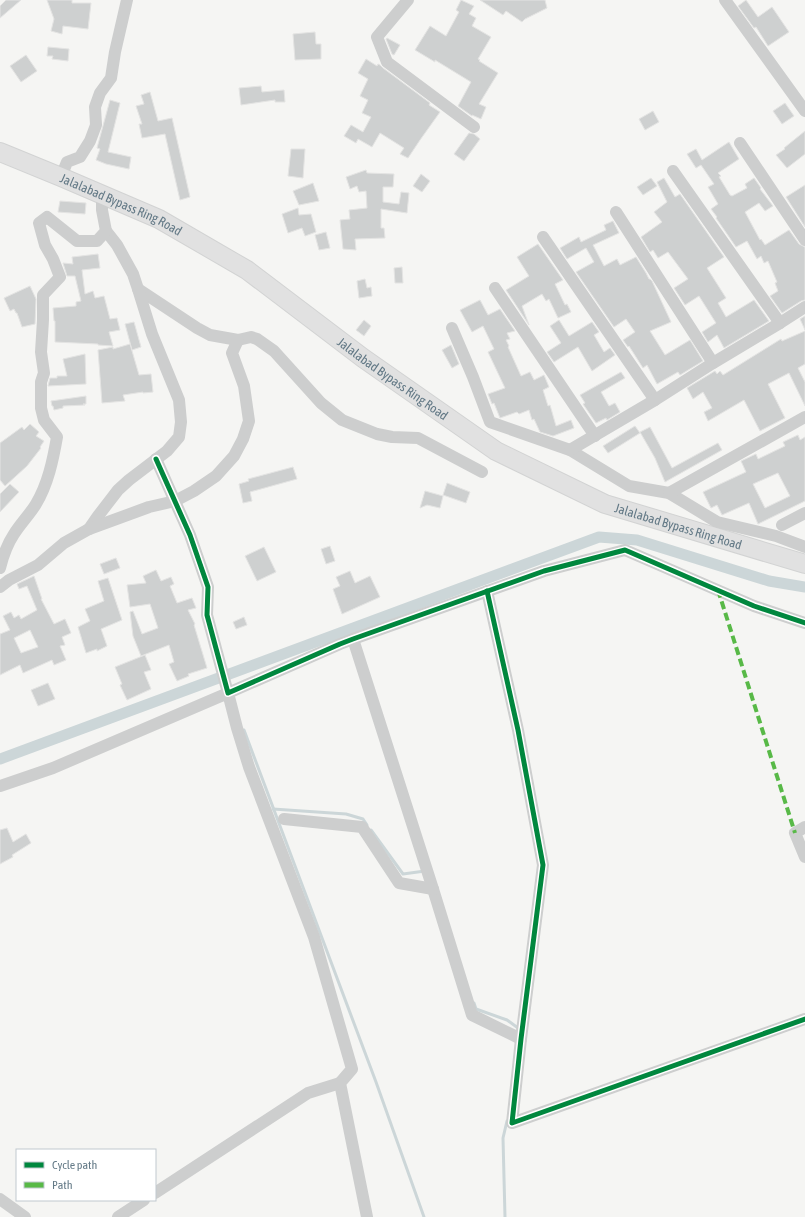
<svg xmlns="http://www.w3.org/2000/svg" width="805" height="1217" viewBox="0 0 805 1217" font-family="'Asap Condensed',sans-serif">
	<rect width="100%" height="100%" fill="#f5f5f3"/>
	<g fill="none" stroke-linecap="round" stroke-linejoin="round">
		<g stroke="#ccd6d8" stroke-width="3">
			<polyline points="244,730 376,1082 424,1217"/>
			<polyline points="273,809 346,814 363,819 367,825"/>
			<polyline points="371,830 403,874 425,871"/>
			<polyline points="474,1003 476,1009 507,1020 518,1028"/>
			<polyline points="505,1217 503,1138 507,1121"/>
		</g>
		<polyline stroke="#ccd6d8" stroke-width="11" points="0,759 599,537 637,540 769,581 805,587"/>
	</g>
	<g fill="#ced0d0" stroke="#e4e4e3" fill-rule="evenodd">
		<polygon points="6,0 21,0 0,18 0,6"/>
		<polygon points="47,0 72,0 72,3 91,3 88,29 63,26 62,34 51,31 54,19"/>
		<polygon points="461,0 474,6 469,14 476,18 472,26 491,37 478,59 480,60 479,61 498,73 479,104 486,107 481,119 472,115 472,116 458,106 471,82 435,60 435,62 415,50 430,26 446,36 459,12 456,10"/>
		<polygon points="480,0 545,0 547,8 525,19 522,22 506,11 503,15"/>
		<polygon points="746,0 758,17 772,7 789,32 768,46 756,27 754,28 738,6"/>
		<polygon points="315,32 316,44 321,44 321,59 295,60 293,34"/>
		<polygon points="387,38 400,45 394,55 392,54 386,39"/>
		<polygon points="48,47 69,49 68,61 52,59 53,56 47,56"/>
		<polygon points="26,55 37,71 21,82 10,66"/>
		<polygon points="366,59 377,66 378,64 380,65 383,68 430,103 429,105 440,112 420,140 408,158 400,154 404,148 380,133 372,147 358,139 356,143 344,136 351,125 363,132 371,117 362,113 368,100 360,96 368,79 358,73"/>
		<polygon points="261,86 262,92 284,90 285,102 275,102 275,100 241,105 239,88"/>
		<polygon points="150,92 158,121 172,118 190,197 180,200 165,134 142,138 139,124 142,124 136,106 144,104 141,95"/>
		<polygon points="110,100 120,103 108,152 131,157 129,169 106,164 96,160 100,149 97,148"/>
		<polygon points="785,103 794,116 782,124 773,111"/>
		<polygon points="653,111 659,122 645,130 639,119"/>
		<polygon points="805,131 805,154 787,168 776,155 785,149 784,148"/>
		<polygon points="469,133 474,134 480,139 464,161 454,154"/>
		<polygon points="729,142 739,159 718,173 721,176 719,177 730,195 732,196 747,188 745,184 754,178 761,188 760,189 773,206 765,211 759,203 745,212 760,240 761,239 765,245 789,230 799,244 805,247 805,300 801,301 782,313 770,296 778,291 775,283 777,282 768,261 764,263 761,256 757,259 747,241 736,247 716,218 717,217 711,209 718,204 708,187 714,184 701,165 696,168 687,154 696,149 702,160"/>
		<polygon points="291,149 305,149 303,178 288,176"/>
		<polygon points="366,170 367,173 394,174 393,187 383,187 383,202 399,204 401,192 409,193 407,213 381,209 381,228 384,228 385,238 355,239 356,250 343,249 340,220 350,219 349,210 367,208 366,191 359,192 357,186 350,189 346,177"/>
		<polygon points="421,174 430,181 422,192 413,186"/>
		<polygon points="651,178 657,186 643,195 637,187"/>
		<polygon points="664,178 675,197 680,194 724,257 707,268 726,298 718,303 726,317 754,300 769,321 724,348 717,335 708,342 702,332 716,323 699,296 685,305 674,288 688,279 668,252 658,258 653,250 650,252 641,237 662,222 654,212 667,202 657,182"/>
		<polygon points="313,183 319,201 299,205 293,191"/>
		<polygon points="805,185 805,227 786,197"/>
		<polygon points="60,201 86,203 85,214 58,212"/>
		<polygon points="298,208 299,215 311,214 316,232 305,236 302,228 288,233 282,214"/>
		<polygon points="613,221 619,233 593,245 604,266 617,259 620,265 636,257 646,273 649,279 650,279 652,281 671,322 650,331 665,355 690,340 703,361 680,375 678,372 657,384 647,365 643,368 629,346 628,347 623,340 635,332 626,319 614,327 576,272 594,262 586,248 567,259 560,248 579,237 581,242 606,230 604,225"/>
		<polygon points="326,232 330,248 319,250 315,235"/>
		<polygon points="538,244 563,280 555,284 565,305 567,304 571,312 558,318 549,299 546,301 542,294 522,306 529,325 506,290 529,276 517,257"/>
		<polygon points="98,254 100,268 82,270 85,294 93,291 95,298 104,296 110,319 117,318 120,330 109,332 113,346 98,345 98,344 55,342 55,321 54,321 53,308 76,306 76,302 81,301 75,276 67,276 63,263 73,264 72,257"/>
		<polygon points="402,267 403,283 395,283 394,268"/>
		<polygon points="365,279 367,288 371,287 372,296 359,298 357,281"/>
		<polygon points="30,286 36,299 35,324 22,327 17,313 16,313 14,309 10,311 4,298"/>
		<polygon points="480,300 488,315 500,309 515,331 507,333 510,339 506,340 509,346 508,347 521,376 530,372 534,380 544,375 549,387 543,390 548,406 550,405 556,426 571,420 574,428 553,436 540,432 534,419 532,420 529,410 519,414 517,412 500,418 494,403 492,404 488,394 505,388 488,352 494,349 483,326 472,332 460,310"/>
		<polygon points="805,316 805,330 800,319"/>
		<polygon points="364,320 371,326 364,336 356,330"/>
		<polygon points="559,320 569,336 592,322 599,332 594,335 604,352 610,348 615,355 592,371 578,347 554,362 547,352 561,343 550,326"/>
		<polygon points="134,322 141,347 132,350 125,324"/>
		<polygon points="805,331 805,364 798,368 805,382 805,406 789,373 768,384 785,418 760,431 744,400 708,421 704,412 712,408 703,392 693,399 687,388 715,371 717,374 720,371 723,375 781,339 782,341"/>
		<polygon points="130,344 139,375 151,374 153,392 143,393 143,392 123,395 125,401 102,403 98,350 113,347 113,349"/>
		<polygon points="451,345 459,364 452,368 442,350"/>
		<polygon points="85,354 86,384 48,386 50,378 57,378 57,376 67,376 63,359"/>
		<polygon points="621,372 625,378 601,392 609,406 615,403 620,412 607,420 606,418 596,423 583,404 585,403 580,395"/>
		<polygon points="86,396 86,404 83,404 85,405 63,406 63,408 54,410 53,406 52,406 51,401"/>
		<polygon points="30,424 39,432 36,436 44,441 40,447 41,448 27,466 5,486 0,480 0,443 22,427 24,430"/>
		<polygon points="635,426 640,433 608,453 603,446"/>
		<polygon points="650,427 672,468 718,443 722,450 665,482 655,458 640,432"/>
		<path d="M798,435l2,5 5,-3v64l-47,23 -9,-21 -27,12 -5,-10 -6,3 -8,-16 43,-20 -5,-11 15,-7 2,5 27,-13 -2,-4zM778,473l12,23 -25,12 -12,-24z"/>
		<polygon points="293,467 297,479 250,492 252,501 243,503 239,484 249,481 248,479"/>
		<polygon points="447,483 470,492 466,503 443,495"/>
		<polygon points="10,484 19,492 0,512 0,494"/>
		<polygon points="425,491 443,496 440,508 427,505 420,508"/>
		<polygon points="330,546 335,561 326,564 321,549"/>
		<polygon points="264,547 276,572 257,581 245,556"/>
		<polygon points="116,558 120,568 104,574 100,564"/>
		<polygon points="156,570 161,581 171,577 174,584 170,586 177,603 192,598 196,608 188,610 195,624 194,625 207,668 188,674 189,676 177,681 169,664 174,662 169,645 141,656 133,636 130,612 133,611 142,634 158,628 150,604 130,607 127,585 146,583 143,576"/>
		<polygon points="350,571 355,583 370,576 380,597 342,614 333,589 340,586 336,577"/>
		<path d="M34,576l8,23h-1l13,25 11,-5 6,14 -9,4 3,8 -5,1 6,14 -12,5 -2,-5 -29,13 -3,-8 -20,10v-41l10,-4 -7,-14 8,-4 3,6 5,-3 2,4 16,-9 -10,-24 -8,3 -2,-5zM30,630l8,17 -17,6 -7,-15z"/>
		<polygon points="108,578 122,620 101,629 107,646 97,651 97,649 86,653 78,627 90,621 85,609 104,601 98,581"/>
		<polygon points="244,617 247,625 236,629 233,622"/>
		<polygon points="145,655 151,670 144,672 151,689 127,700 120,685 122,684 115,667"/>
		<polygon points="48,683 55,699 38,706 31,690"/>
		<polygon points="7,828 13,842 26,834 31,843 12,855 13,857 0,864 0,830"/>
	</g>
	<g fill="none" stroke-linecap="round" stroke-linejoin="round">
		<defs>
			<g id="highway">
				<path id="s1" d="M0,152l61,25 98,42 88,51 116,88 133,93 109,53 200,60"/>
			</g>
		</defs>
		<use href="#highway" stroke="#d2d3d3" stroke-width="20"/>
		<g stroke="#cdcece" stroke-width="12">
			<polyline points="408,0 377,37 387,62 474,127"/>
			<polyline points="725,0 805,111"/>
			<polyline points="740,143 805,240"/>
			<polyline points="673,171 780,323"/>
			<polyline points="61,177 67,162 80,157 90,141 96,125 95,107 100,93 111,78 115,52 127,0"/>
			<polyline points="616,212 713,363"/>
			<polyline points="543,237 655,400"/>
			<polyline points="495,288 595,436"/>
			<polyline points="138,289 197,328 210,335 238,340 251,337 257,339 274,351 321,403 342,420 377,434 392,437 418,438 482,472"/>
			<polyline points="452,328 473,377 490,422 570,450 629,486 669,493 717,522 776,536 805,547"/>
			<polyline points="570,450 655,400 713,363 780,323 805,307"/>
			<polyline points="156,459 190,535 208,587 207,615 228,693 340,644 353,639 544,571 625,550 754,606 805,623"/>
			<polyline points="669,493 805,417"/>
			<polyline points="782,525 805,513"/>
			<polyline points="89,529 98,516 118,490 129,480 167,451 179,437 181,422 179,400 152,334 138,289 133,274 117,245 106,231"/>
			<path d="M0,568c3,-12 8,-25 14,-34 7,-11 16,-20 22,-30 12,-20 17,-44 21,-67l-13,-17 -3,-12v-26l3,-9 -3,-21 2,-32v-25l17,-18 -7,-18 -8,-14 -6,-22 8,-6 30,24h20l9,-10 -4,-21v-16"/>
			<polyline points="0,587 9,580 38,565 64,543 89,529 149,507 175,501 194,491 216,476 234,456 243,439 249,421 244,386 232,353 238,340"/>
			<polyline points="487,591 518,730 543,865 521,1039 512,1123 805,1019"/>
			<polyline points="353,639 433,889 472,1015 521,1039"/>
			<polyline points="0,786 53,768 228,693 237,728 249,767 314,937 352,1069 340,1083 367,1217"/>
			<polyline points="284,819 362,827 399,883 433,889"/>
			<polyline points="805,827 795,833 805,857"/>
			<polyline points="155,1193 308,1093 340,1083"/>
			<polyline points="0,1199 25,1217"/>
			<polyline points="118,1217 144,1200"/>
		</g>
		<use href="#highway" stroke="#e1e1e1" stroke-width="18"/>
		<polyline stroke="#58b947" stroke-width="4" stroke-dasharray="8 4" stroke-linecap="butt" points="718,590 795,833"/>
		<defs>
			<g id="cycleway">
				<polyline points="156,459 190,535 208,587 207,615 228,693 340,644 353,639 544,571 625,550 754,606 805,623"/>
				<polyline points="487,591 518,730 543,865 521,1039 512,1123 805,1019"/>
			</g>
		</defs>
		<use href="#cycleway" stroke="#fff" stroke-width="8"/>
		<use href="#cycleway" stroke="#00873e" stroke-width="5"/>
	</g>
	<g text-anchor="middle" stroke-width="4" stroke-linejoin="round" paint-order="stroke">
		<g font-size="13" fill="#637986" stroke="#fff">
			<text dy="5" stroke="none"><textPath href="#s1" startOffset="132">Jalalabad Bypass Ring Road</textPath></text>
			<text dy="5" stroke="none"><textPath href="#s1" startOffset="456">Jalalabad Bypass Ring Road</textPath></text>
			<text dy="5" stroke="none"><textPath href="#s1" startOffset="780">Jalalabad Bypass Ring Road</textPath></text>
		</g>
	</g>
	<rect x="16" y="1149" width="140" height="52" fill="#ffffff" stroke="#c1c9cf"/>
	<rect x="24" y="1162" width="20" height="6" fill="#00873e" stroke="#c1c9cf"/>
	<text x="52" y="1169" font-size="12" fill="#637986">Cycle path</text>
	<rect x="24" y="1182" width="20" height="6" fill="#58b947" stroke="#c1c9cf"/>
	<text x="52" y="1189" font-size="12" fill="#637986">Path</text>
</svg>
